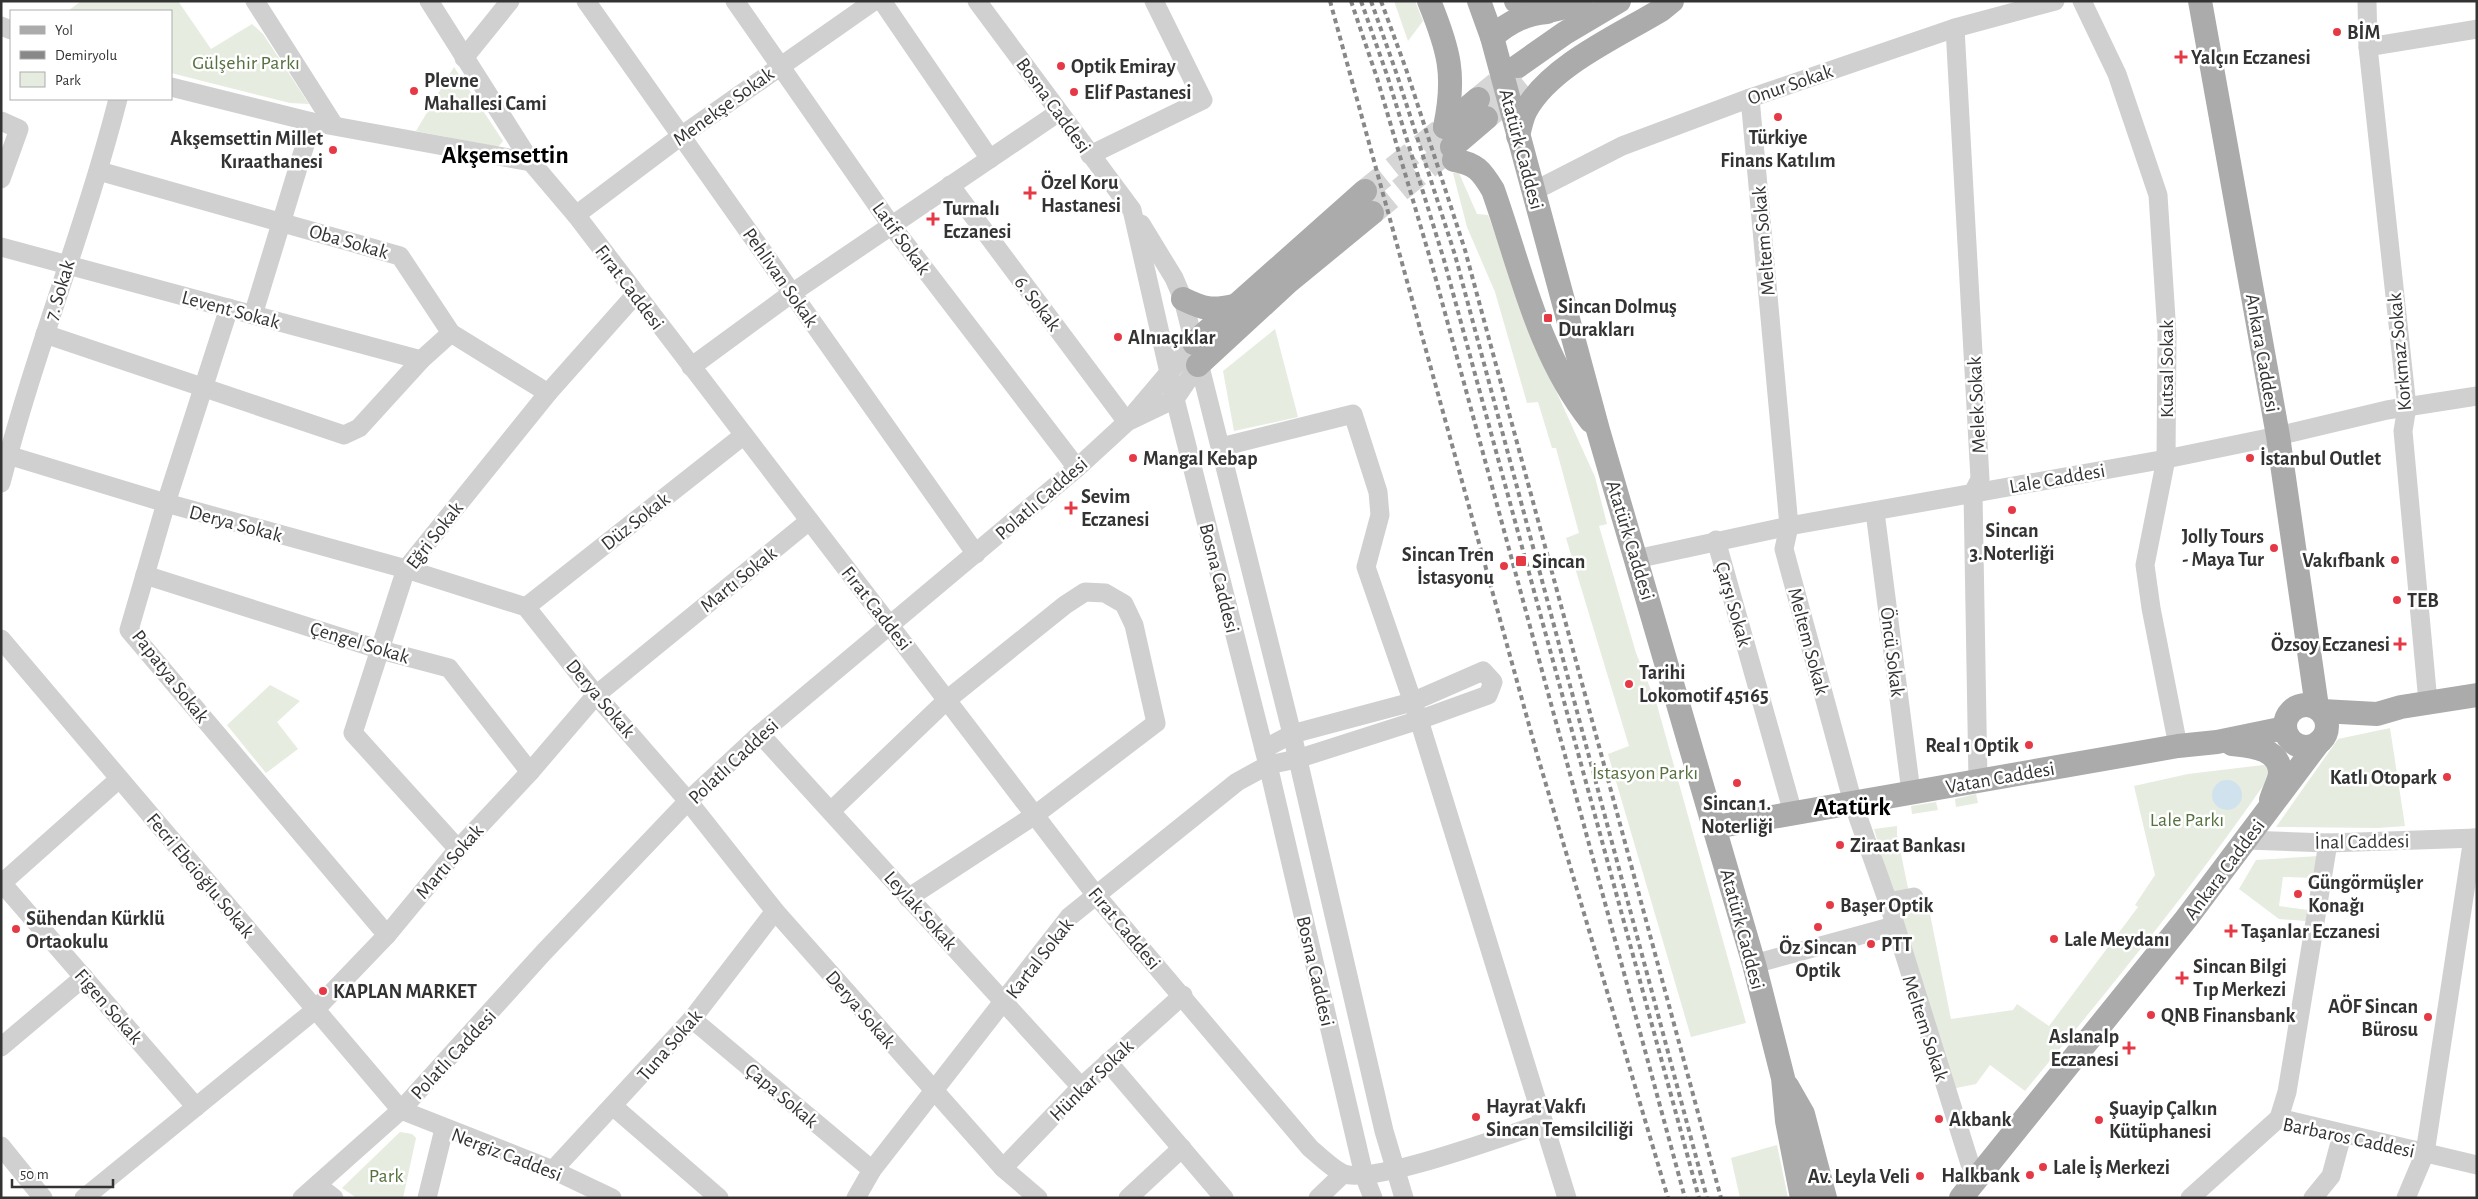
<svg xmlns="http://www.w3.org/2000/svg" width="2478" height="1199" viewBox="0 0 2478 1199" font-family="'Alegreya Sans',sans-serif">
	<rect width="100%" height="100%" fill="#fff"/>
	<g fill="#e6ecdf">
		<polygon points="81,1 178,1 211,49 252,24 263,34 309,104 290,103 171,73 171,11 68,11"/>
		<polygon points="1394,1 1415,1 1423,21 1408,41"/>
		<polygon points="454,67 503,141 498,147 416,131"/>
		<polygon points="1453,173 1459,173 1477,214 1488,215 1548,373 1595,477 1607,524 1599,526 1636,653 1657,705 1746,1023 1691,1037 1608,754 1629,746 1566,538 1579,533 1556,448 1552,448 1538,402 1527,403 1495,292 1467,227"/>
		<polygon points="1275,329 1298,417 1234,431 1223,371"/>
		<polygon points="270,685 300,701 277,722 298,749 266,773 227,725"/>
		<polygon points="2390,728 2405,826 2378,828 2276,827 2338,739"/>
		<path d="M2263,765l6,2 1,9c-76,110 -160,212 -245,315l-35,-26 -14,19 -25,5 -77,-260 23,-3v9l16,77 16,-3 22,110 62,-9 4,-6 32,22 89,-119 -3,-2 20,-30 -21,-89 54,-12z"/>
		<polygon points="1976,794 1978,803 1956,807 1955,799"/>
		<polygon points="1936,802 1938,810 1912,814 1911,806"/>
		<polygon points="2319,856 2316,878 2283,877 2279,906 2308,910 2306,921 2279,919 2239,889 2256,860"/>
		<polygon points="400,1132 412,1134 416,1138 403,1198 357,1198 342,1188"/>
		<polygon points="1777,1145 1788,1198 1740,1198 1731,1158"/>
	</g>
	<circle fill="#cfe2ee" cx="2227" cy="795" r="15"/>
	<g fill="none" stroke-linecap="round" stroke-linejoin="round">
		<g stroke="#d6d6d6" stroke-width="24" stroke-dasharray="24 12" stroke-linecap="butt">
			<polyline points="1478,99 1518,66"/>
			<polyline points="1486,118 1526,84"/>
			<polyline points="1365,191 1445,127"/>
			<polyline points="1372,213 1452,147"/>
		</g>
		<g stroke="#d0d0d0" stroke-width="19">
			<polyline points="255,1 334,125"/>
			<path d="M429,1l102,161 45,53 519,679 215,254c8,7 25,23 34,26 32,10 162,-39 200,-51"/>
			<polyline points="586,1 976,554"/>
			<polyline points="735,1 891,225 1077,468"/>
			<polyline points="882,1 990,159"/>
			<polyline points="977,1 1132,210 1175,399 1268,765 1364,1175 1373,1198"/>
			<polyline points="2082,1 2117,74 2158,195 2167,334 2166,459 2145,565 2151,608 2178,746"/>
			<polyline points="2367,1 2368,47 2407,407 2403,431 2428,702"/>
			<polyline points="1,26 11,30"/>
			<polyline points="1955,28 1980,479 1973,493 1978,781"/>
			<polyline points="2368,47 2477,29"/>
			<polyline points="464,58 510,1"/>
			<polyline points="171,87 312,122 531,162"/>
			<polyline points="1750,98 1789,526 1784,549 1853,803 1888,902 1970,1164"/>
			<polyline points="1,121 19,129 1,179"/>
			<polyline points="1090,155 1203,100 1154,1"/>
			<polyline points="99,171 400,256 451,333 548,393"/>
			<polyline points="950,185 1127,422"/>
			<polyline points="1534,191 1622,146 1750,98 1955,28 2055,1"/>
			<polyline points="576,215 681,136 874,1"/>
			<polyline points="1141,224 1174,278 1183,299 1292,734 1384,1131 1404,1198"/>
			<polyline points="1,247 421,360 451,333"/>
			<polyline points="229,308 166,503 129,630 387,935"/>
			<polyline points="253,315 312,122"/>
			<polyline points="45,334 344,435 359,428 421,360"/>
			<polyline points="691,367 792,293 1059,112"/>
			<polyline points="1133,415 1194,343"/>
			<polyline points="1221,447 1353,414 1378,492 1380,515 1366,567 1419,720 1567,1198"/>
			<polyline points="1,453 166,503 406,569 526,607 596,695 688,801 775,911 1003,1168 1038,1198"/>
			<path d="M1,483c33,-130 84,-255 117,-384"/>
			<polyline points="1875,512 1911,792"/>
			<polyline points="1716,540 1793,813"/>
			<polyline points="1636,559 1789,526 2166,459 2278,436 2387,410 2477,396"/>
			<polyline points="145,575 381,650 449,668 530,772"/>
			<polyline points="526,607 744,435"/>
			<polyline points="1,639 401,1110 553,1170 612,1198"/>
			<polyline points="760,734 1081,1087"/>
			<polyline points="832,810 948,699 1065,605 1085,592 1105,593 1124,604 1134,625 1156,723 1035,815 908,898"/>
			<polyline points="2247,840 2328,843 2477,838"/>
			<polyline points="458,849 353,733 406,569 548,393 635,295"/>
			<polyline points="1,882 196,1107"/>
			<polyline points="1,884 119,779"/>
			<polyline points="1888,902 1914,897"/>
			<polyline points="1754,964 1894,926"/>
			<polyline points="692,1019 872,1170"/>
			<polyline points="1,1047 84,977"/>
			<polyline points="1108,1062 1224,1198"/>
			<polyline points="614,1107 719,1198"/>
			<polyline points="2279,1118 2287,1092 2328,843"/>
			<polyline points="1,1146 43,1198"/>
			<polyline points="1003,1168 1081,1087 1183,995"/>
			<polyline points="553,1170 692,1019 775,911"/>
			<polyline points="317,1185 334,1198"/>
			<polyline points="84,1198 315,1010 387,935 458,849 530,772 596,695 809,521"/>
			<polyline points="302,1198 401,1110 544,952 688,801 760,734 1077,468 1127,422 1175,399 1198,365"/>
			<polyline points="427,1198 444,1129"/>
			<polyline points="856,1198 872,1170 1069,917 1237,782 1268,765 1297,759 1419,720 1488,695 1493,682 1483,671 1412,702 1292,734 1264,749"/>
			<polyline points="1128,1198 1182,1148"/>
			<polyline points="1318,1198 1343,1174"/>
			<polyline points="2190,1198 2279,1118 2477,1165"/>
			<polyline points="2313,1198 2331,1176 2342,1135"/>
			<polyline points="2406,1198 2425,1153 2473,838"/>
		</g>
		<g stroke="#ababab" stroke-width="24">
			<path d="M1429,1c20,49 27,74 16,126"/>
			<polyline points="1479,1 1492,37 1598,430 1754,964 1783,1078 1787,1121 1802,1198"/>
			<path d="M1516,1c25,15 40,10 65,0"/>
			<polyline points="2200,1 2278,436 2317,707"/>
			<path d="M1492,37c17,-15 33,-23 55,-25"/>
			<polyline points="1518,66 1565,33 1619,1"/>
			<polyline points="1445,127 1478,99"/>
			<path d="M1518,136c2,-8 4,-19 8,-26 24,-44 92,-74 135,-100l11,-9"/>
			<polyline points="1452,147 1486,118"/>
			<path d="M1454,160c22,4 27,10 39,30 28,79 45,164 98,231"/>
			<path d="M1183,299c21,10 28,12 51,7"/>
			<polyline points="1194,343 1365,191"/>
			<polyline points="1198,365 1288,282 1372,213"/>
			<circle cx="2306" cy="726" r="21"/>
			<polyline points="2322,711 2377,714 2401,707 2477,695"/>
			<path d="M2232,744c18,2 49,4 48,30 -1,8 -7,18 -9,26"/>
			<polyline points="1715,827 2178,746 2217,742 2285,728"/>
			<polyline points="1787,1086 1803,1114 1825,1198"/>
			<polyline points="1961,1198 2186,919 2319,742"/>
		</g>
		<g stroke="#888" stroke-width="4" stroke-dasharray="5 4" stroke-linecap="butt">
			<polyline points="1330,1 1537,754 1668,1198"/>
			<polyline points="1351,1 1377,78 1432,265 1685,1198"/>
			<polyline points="1361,1 1387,75 1444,260 1699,1198"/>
			<polyline points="1371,1 1396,72 1455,255 1707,1198"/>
			<polyline points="1381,1 1406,69 1465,250 1721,1198"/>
		</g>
	</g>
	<g fill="#e63946" stroke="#fff" stroke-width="2">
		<circle cx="2337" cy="32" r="5"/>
		<path d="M2178.5 49.5h5v5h5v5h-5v5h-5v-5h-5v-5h5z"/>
		<circle cx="1061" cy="66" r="5"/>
		<circle cx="414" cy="91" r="5"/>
		<circle cx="1074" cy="92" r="5"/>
		<circle cx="1778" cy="117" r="5"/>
		<circle cx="333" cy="150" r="5"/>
		<path d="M1027.5 185.5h5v5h5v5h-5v5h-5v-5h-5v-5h5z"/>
		<path d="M930.5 211.5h5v5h5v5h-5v5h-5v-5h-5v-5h5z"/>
		<rect x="1543" y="313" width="10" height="10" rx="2.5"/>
		<circle cx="1118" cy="337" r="5"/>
		<circle cx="1133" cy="458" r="5"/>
		<circle cx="2250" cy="458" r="5"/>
		<path d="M1068.5 500.5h5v5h5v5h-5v5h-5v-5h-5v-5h5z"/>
		<circle cx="2012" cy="510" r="5"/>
		<circle cx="2274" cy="548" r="5"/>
		<circle cx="2395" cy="560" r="5"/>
		<rect x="1515" y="555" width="12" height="12" rx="2.5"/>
		<circle cx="1504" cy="566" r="5"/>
		<circle cx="2397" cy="600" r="5"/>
		<path d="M2397.5 636.5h5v5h5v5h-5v5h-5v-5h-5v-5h5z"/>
		<circle cx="1629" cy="684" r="5"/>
		<circle cx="2029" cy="745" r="5"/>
		<circle cx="2447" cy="777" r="5"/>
		<circle cx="1737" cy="783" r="5"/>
		<circle cx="1840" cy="845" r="5"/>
		<circle cx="2298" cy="894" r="5"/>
		<circle cx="1830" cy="905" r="5"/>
		<circle cx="1818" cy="927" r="5"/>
		<circle cx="16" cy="929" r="5"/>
		<path d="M2228.5 923.5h5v5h5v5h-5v5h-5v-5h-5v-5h5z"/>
		<circle cx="2054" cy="939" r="5"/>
		<circle cx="1871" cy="944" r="5"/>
		<path d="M2179.5 970.5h5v5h5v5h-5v5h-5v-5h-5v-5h5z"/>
		<circle cx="323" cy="991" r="5"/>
		<circle cx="2151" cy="1015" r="5"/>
		<circle cx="2428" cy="1017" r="5"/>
		<path d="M2126.5 1040.5h5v5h5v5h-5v5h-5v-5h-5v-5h5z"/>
		<circle cx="1476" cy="1117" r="5"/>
		<circle cx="1939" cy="1119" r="5"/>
		<circle cx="2099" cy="1120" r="5"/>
		<circle cx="2043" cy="1167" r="5"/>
		<circle cx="2030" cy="1175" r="5"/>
		<circle cx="1920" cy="1176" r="5"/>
	</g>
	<g text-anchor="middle" stroke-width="5" stroke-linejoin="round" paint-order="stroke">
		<g font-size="20" font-weight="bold" fill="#333" stroke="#fff" text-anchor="start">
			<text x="2347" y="39">BİM</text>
			<text x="2191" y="64">Yalçın Eczanesi</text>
			<text x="1071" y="73">Optik Emiray</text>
			<text x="424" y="87">Plevne<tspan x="424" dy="23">Mahallesi Cami</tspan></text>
			<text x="1084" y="99">Elif Pastanesi</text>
			<text x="1778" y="144" text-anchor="middle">Türkiye<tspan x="1778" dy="23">Finans Katılım</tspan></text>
			<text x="323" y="145" text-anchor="end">Akşemsettin Millet<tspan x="323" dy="23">Kıraathanesi</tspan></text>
			<text x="1041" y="189">Özel Koru<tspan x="1041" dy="23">Hastanesi</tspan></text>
			<text x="943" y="215">Turnalı<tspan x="943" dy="23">Eczanesi</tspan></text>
			<text x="1558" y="313">Sincan Dolmuş<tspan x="1558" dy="23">Durakları</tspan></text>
			<text x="1128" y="344">Alnıaçıklar</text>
			<text x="1143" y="465">Mangal Kebap</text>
			<text x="2260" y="465">İstanbul Outlet</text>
			<text x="1081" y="503">Sevim<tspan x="1081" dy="23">Eczanesi</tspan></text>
			<text x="2012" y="537" text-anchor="middle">Sincan<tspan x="2012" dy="23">3.Noterliği</tspan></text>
			<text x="2264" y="543" text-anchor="end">Jolly Tours<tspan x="2264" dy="23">- Maya Tur</tspan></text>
			<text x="1494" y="561" text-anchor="end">Sincan Tren<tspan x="1494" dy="23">İstasyonu</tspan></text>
			<text x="2385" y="567" text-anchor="end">Vakıfbank</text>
			<text x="1532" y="568">Sincan</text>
			<text x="2407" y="607">TEB</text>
			<text x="2390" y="651" text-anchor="end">Özsoy Eczanesi</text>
			<text x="1639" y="679">Tarihi<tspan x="1639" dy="23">Lokomotif 45165</tspan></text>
			<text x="2019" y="752" text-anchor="end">Real 1 Optik</text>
			<text x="2437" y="784" text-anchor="end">Katlı Otopark</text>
			<text x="1737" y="810" text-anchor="middle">Sincan 1.<tspan x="1737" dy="23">Noterliği</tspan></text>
			<text x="1850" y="852">Ziraat Bankası</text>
			<text x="2308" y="889">Güngörmüşler<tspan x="2308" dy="23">Konağı</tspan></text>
			<text x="1840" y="912">Başer Optik</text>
			<text x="26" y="925">Sühendan Kürklü<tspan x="26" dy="23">Ortaokulu</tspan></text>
			<text x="2241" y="938">Taşanlar Eczanesi</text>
			<text x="2064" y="946">Lale Meydanı</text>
			<text x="1881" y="951">PTT</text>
			<text x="1818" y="954" text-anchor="middle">Öz Sincan<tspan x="1818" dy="23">Optik</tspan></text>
			<text x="2193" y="973">Sincan Bilgi<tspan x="2193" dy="23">Tıp Merkezi</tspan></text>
			<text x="333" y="998">KAPLAN MARKET</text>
			<text x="2418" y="1013" text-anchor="end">AÖF Sincan<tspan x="2418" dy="23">Bürosu</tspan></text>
			<text x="2161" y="1022">QNB Finansbank</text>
			<text x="2119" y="1043" text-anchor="end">Aslanalp<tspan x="2119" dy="23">Eczanesi</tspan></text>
			<text x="1486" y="1113">Hayrat Vakfı<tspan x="1486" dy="23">Sincan Temsilciliği</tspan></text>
			<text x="2109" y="1115">Şuayip Çalkın<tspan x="2109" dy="23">Kütüphanesi</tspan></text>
			<text x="1949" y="1126">Akbank</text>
			<text x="2053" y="1174">Lale İş Merkezi</text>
			<text x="2020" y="1182" text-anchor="end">Halkbank</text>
			<text x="1910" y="1183" text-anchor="end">Av. Leyla Veli</text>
		</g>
		<g font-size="20" fill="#56703f" stroke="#fff">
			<text x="246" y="69">Gülşehir Parkı</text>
			<text x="1645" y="779">İstasyon Parkı</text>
			<text x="2187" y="826">Lale Parkı</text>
			<text x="386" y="1182">Park</text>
		</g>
		<g font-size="20" fill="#333" stroke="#fff">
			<text transform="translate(1790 84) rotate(-19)" y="7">Onur Sokak</text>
			<text transform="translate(1054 105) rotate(54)" y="7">Bosna Caddesi</text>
			<text transform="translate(723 106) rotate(-36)" y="7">Menekşe Sokak</text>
			<text transform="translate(1522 149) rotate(75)" y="7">Atatürk Caddesi</text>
			<text transform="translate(902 238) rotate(54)" y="7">Latif Sokak</text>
			<text transform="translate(349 241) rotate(16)" y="7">Oba Sokak</text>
			<text transform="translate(1763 241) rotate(-95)" y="7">Meltem Sokak</text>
			<text transform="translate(781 277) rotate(55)" y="7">Pehlivan Sokak</text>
			<text transform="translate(630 287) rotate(53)" y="7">Fırat Caddesi</text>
			<text transform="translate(59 290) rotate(-73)" y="7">7. Sokak</text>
			<text transform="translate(1038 303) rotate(53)" y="7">6. Sokak</text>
			<text transform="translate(231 309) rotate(15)" y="7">Levent Sokak</text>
			<text transform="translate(2399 352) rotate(-95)" y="7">Korkmaz Sokak</text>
			<text transform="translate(2263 353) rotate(80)" y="7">Ankara Caddesi</text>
			<text transform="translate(2166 369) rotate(-90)" y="7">Kutsal Sokak</text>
			<text transform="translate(1976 405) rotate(-93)" y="7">Melek Sokak</text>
			<text transform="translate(2057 478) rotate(-10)" y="7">Lale Caddesi</text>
			<text transform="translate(1041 498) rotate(-41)" y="7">Polatlı Caddesi</text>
			<text transform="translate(635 521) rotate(-38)" y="7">Düz Sokak</text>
			<text transform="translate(236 523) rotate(15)" y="7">Derya Sokak</text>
			<text transform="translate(434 535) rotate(-52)" y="7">Eğri Sokak</text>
			<text transform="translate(1631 540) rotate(73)" y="7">Atatürk Caddesi</text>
			<text transform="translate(1220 578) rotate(76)" y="7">Bosna Caddesi</text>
			<text transform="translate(738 579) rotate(-39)" y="7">Martı Sokak</text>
			<text transform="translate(1734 604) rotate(74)" y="7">Çarşı Sokak</text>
			<text transform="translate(877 608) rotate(52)" y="7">Fırat Caddesi</text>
			<text transform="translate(1809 641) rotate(75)" y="7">Meltem Sokak</text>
			<text transform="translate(360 642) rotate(17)" y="7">Çengel Sokak</text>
			<text transform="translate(1893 652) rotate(83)" y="7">Öncü Sokak</text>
			<text transform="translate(171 676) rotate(52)" y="7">Papatya Sokak</text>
			<text transform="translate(601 698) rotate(50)" y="7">Derya Sokak</text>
			<text transform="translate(733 761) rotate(-43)" y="7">Polatlı Caddesi</text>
			<text transform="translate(2000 777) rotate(-10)" y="7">Vatan Caddesi</text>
			<text transform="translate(2362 841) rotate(-1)" y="7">İnal Caddesi</text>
			<text transform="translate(449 861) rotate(-49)" y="7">Martı Sokak</text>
			<text transform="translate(2224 869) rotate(-53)" y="7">Ankara Caddesi</text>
			<text transform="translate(201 875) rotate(50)" y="7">Fecri Ebcioğlu Sokak</text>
			<text transform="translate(921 910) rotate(48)" y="7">Leylak Sokak</text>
			<text transform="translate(1125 928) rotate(50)" y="7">Fırat Caddesi</text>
			<text transform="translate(1743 929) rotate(75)" y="7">Atatürk Caddesi</text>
			<text transform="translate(1039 958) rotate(-52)" y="7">Kartal Sokak</text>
			<text transform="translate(1316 971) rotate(77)" y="7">Bosna Caddesi</text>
			<text transform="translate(109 1006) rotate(49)" y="7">Figen Sokak</text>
			<text transform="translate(861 1009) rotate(49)" y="7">Derya Sokak</text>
			<text transform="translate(1926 1028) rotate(72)" y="7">Meltem Sokak</text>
			<text transform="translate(669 1045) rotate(-49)" y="7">Tuna Sokak</text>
			<text transform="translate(453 1054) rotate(-47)" y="7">Polatlı Caddesi</text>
			<text transform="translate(1091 1080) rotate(-44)" y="7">Hünkar Sokak</text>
			<text transform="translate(782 1095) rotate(40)" y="7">Çapa Sokak</text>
			<text transform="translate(2349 1137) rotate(12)" y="7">Barbaros Caddesi</text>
			<text transform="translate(507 1154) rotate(21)" y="7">Nergiz Caddesi</text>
		</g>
		<g font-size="25" font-weight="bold" fill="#000" stroke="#fff">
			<text x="505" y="163">Akşemsettin</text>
			<text x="1852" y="815">Atatürk</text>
		</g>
	</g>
	<rect width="2478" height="1199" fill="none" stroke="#333333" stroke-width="5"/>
	<rect x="10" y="10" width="162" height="90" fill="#ffffff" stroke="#adadad"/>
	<rect x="20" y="26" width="25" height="8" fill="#ababab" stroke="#adadad"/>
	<text x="55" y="35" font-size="15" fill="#333333">Yol</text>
	<rect x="20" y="51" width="25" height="8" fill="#888888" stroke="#adadad"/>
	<text x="55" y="60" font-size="15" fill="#333333">Demiryolu</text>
	<rect x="20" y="72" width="25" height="15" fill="#e6ecdf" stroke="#adadad"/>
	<text x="55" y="85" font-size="15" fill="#333333">Park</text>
	<path d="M12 1179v8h101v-8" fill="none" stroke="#333333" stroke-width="2.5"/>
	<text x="20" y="1179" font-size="15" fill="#333333" stroke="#ffffff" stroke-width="4" paint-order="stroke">50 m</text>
</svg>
